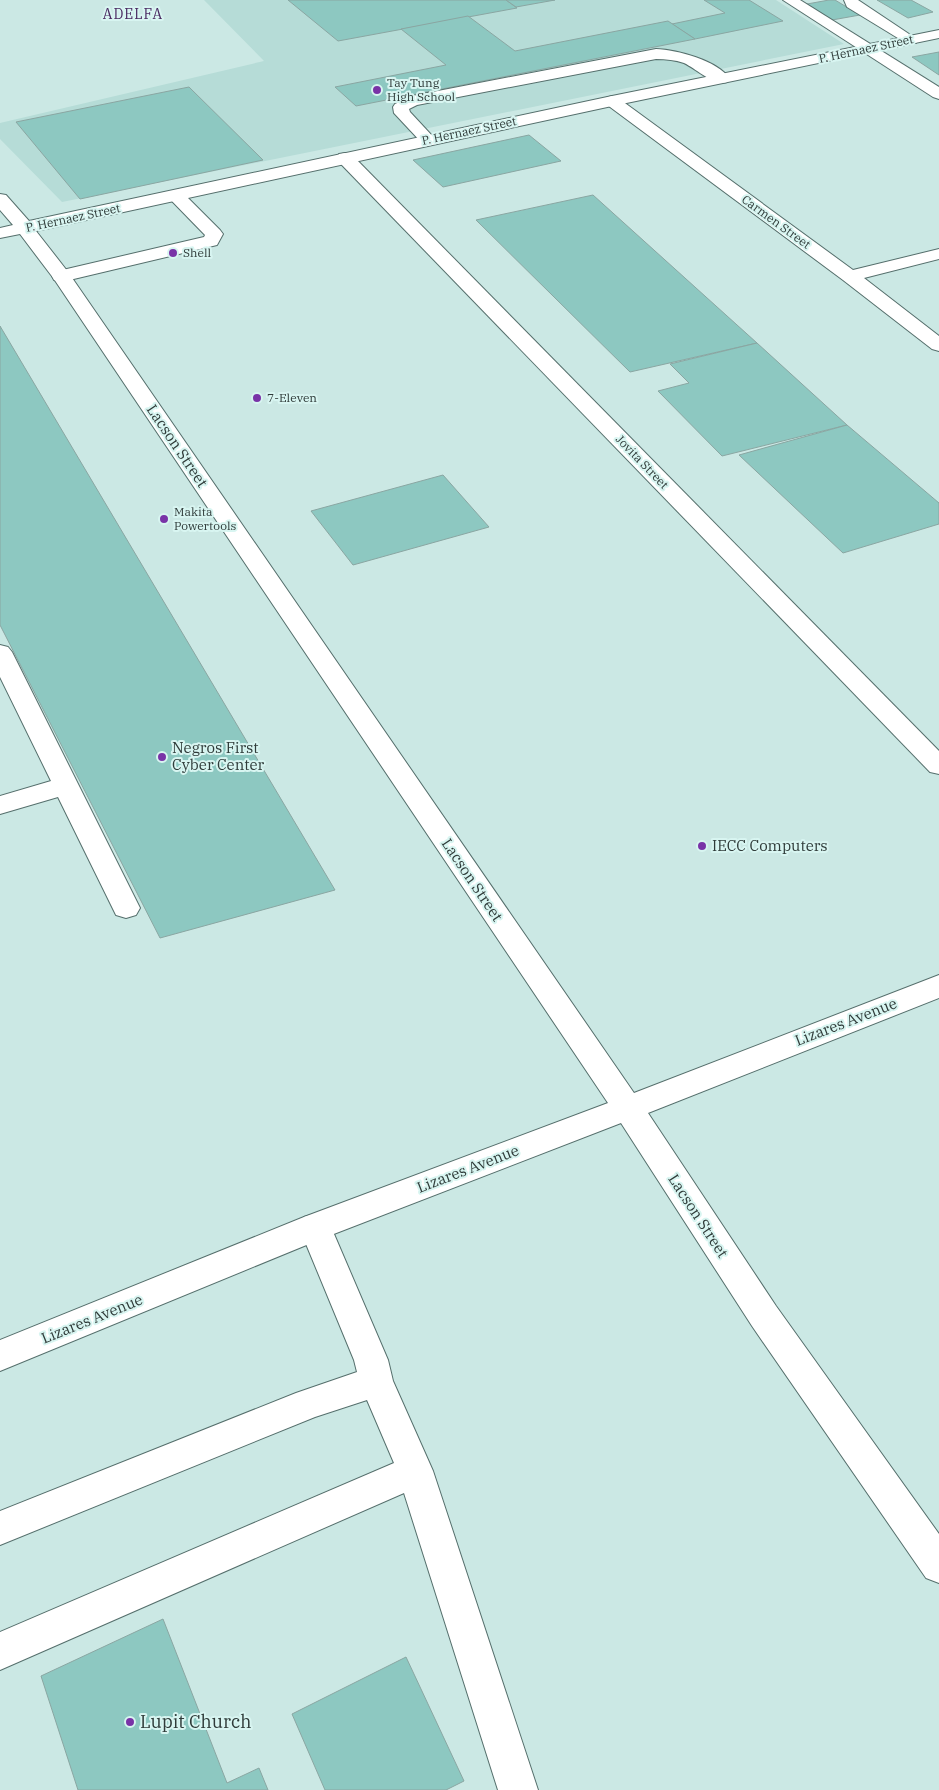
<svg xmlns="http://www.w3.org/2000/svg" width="939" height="1790" viewBox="0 0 939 1790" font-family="'IBM Plex Serif',serif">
	<rect width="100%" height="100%" fill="#cbe8e4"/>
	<polygon fill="#b6dcd7" points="204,0 776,0 844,44 62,202 0,139 0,123 264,61"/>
	<g fill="#8dc8c1" stroke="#8aa6a2">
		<polygon points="288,0 506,0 517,8 338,41"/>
		<polygon points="506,0 555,0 516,7"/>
		<polygon points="704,0 749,0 783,21 695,39 672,24 725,13"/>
		<polygon points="829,0 835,0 860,15 832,20 807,4"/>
		<polygon points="877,0 911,0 933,12 908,18"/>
		<polygon points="468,16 515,51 668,21 695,39 356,106 335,87 446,65 401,29"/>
		<polygon points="939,52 939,75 912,57"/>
		<polygon points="189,87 263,160 80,199 16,122"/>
		<polygon points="529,135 561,161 443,187 413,160"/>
		<polygon points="593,195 757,343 630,372 476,220"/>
		<polygon points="0,326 335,890 160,938 0,625"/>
		<polygon points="757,343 847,425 722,456 658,391 689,383 670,364"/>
		<polygon points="847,425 939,503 939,524 843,553 739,455"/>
		<polygon points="443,475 489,527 353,565 311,511"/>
		<polygon points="163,1619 227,1783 259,1768 268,1790 78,1790 41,1676"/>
		<polygon points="406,1657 464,1781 446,1790 325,1790 292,1714"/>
	</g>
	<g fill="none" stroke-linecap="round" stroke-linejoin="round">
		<defs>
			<g id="lane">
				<polygon points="844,0 858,0 918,40 916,43 906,43 847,7"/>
				<path d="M656,49c21,1 61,11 74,30l-3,3c-14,4 -30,-13 -43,-19 -9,-3 -18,-4 -28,-4l-239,46 -8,4 1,3 26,28 -2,3h-12l-28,-30 -1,-6 2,-3 17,-8z"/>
				<polygon points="176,191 182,192 220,230 223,234 217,245 61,282 54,280 52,276 54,272 204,237 205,235 167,196 170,192"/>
				<polygon points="0,645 8,647 12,652 140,908 136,915 126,918 116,915 58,797 0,814 0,796 51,781 0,677"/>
				<polygon points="315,1214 326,1217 331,1227 388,1360 393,1381 433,1471 538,1790 498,1790 404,1493 0,1670 0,1632 394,1463 367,1400 315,1417 0,1545 0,1511 296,1393 357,1372 354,1360 299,1227 304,1217"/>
			</g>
			<g id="street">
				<polygon points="783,0 800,0 939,87 939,99 933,97"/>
				<polygon points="612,96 618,98 853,270 939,249 939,259 864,278 939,336 939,351 932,349 843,280 606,104 604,101 606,98"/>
				<polygon points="345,153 351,154 939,751 939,774 930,772 339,162 337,158 339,154"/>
			</g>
			<polygon id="secondary" points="939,30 939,38 612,106 36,231 68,272 634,1093 939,975 939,998 648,1113 776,1306 939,1534 939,1583 926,1578 752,1326 621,1123 326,1237 0,1371 0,1340 304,1217 608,1103 54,279 20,234 0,238 0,228 13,225 0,210 0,194 6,195 29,221 612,96"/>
		</defs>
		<use href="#lane" stroke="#556f6c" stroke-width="2"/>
		<use href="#street" stroke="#556f6c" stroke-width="2"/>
		<use href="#secondary" stroke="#556f6c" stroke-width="2"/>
		<use href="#lane" fill="#fff" fill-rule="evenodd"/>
		<use href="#street" fill="#fff" fill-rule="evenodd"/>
		<use href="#secondary" fill="#fff" fill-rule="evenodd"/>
	</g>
	<g fill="#7933a7" stroke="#d8f5f1" stroke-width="2">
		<circle cx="377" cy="90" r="5"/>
		<circle cx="173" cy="253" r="5"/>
		<circle cx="257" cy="398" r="5"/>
		<circle cx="164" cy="519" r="5"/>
		<circle cx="162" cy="757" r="5"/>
		<circle cx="702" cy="846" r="5"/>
		<circle cx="130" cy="1722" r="5"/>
	</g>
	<g text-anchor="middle" stroke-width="4" stroke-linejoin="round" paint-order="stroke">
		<g font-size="12" fill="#2f3b39" stroke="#d8f5f1">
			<text transform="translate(866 49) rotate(-12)" y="4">P. Hernaez Street</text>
			<text transform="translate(469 131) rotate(-12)" y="4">P. Hernaez Street</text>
			<text transform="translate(73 218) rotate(-12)" y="4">P. Hernaez Street</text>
			<text transform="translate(776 222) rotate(36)" y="4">Carmen Street</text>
			<text transform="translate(642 462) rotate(46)" y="4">Jovita Street</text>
		</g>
		<g font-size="12" fill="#2f3b39" stroke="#d8f5f1" text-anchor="start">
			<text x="387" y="87">Tay Tung<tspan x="387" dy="14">High School</tspan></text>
			<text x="183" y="257">Shell</text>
			<text x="267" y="402">7-Eleven</text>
			<text x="174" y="516">Makita<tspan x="174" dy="14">Powertools</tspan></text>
		</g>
		<g font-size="14" letter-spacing="1" fill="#492961" stroke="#d8f5f1">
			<text x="133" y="19">ADELFA</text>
		</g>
		<g font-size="15" fill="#2f3b39" stroke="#d8f5f1">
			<text transform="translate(177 446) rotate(56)" y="5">Lacson Street</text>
			<text transform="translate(472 880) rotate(56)" y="5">Lacson Street</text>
			<text transform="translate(846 1022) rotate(-21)" y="5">Lizares Avenue</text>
			<text transform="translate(468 1169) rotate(-21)" y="5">Lizares Avenue</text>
			<text transform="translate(698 1216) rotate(57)" y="5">Lacson Street</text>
			<text transform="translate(92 1319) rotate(-22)" y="5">Lizares Avenue</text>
		</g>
		<g font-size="15" fill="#2f3b39" stroke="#d8f5f1" text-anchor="start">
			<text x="172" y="753">Negros First<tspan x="172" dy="17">Cyber Center</tspan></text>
			<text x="712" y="851">IECC Computers</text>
		</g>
		<g font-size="18" fill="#2f3b39" stroke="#d8f5f1" text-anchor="start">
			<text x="140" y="1728">Lupit Church</text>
		</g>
	</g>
</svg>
